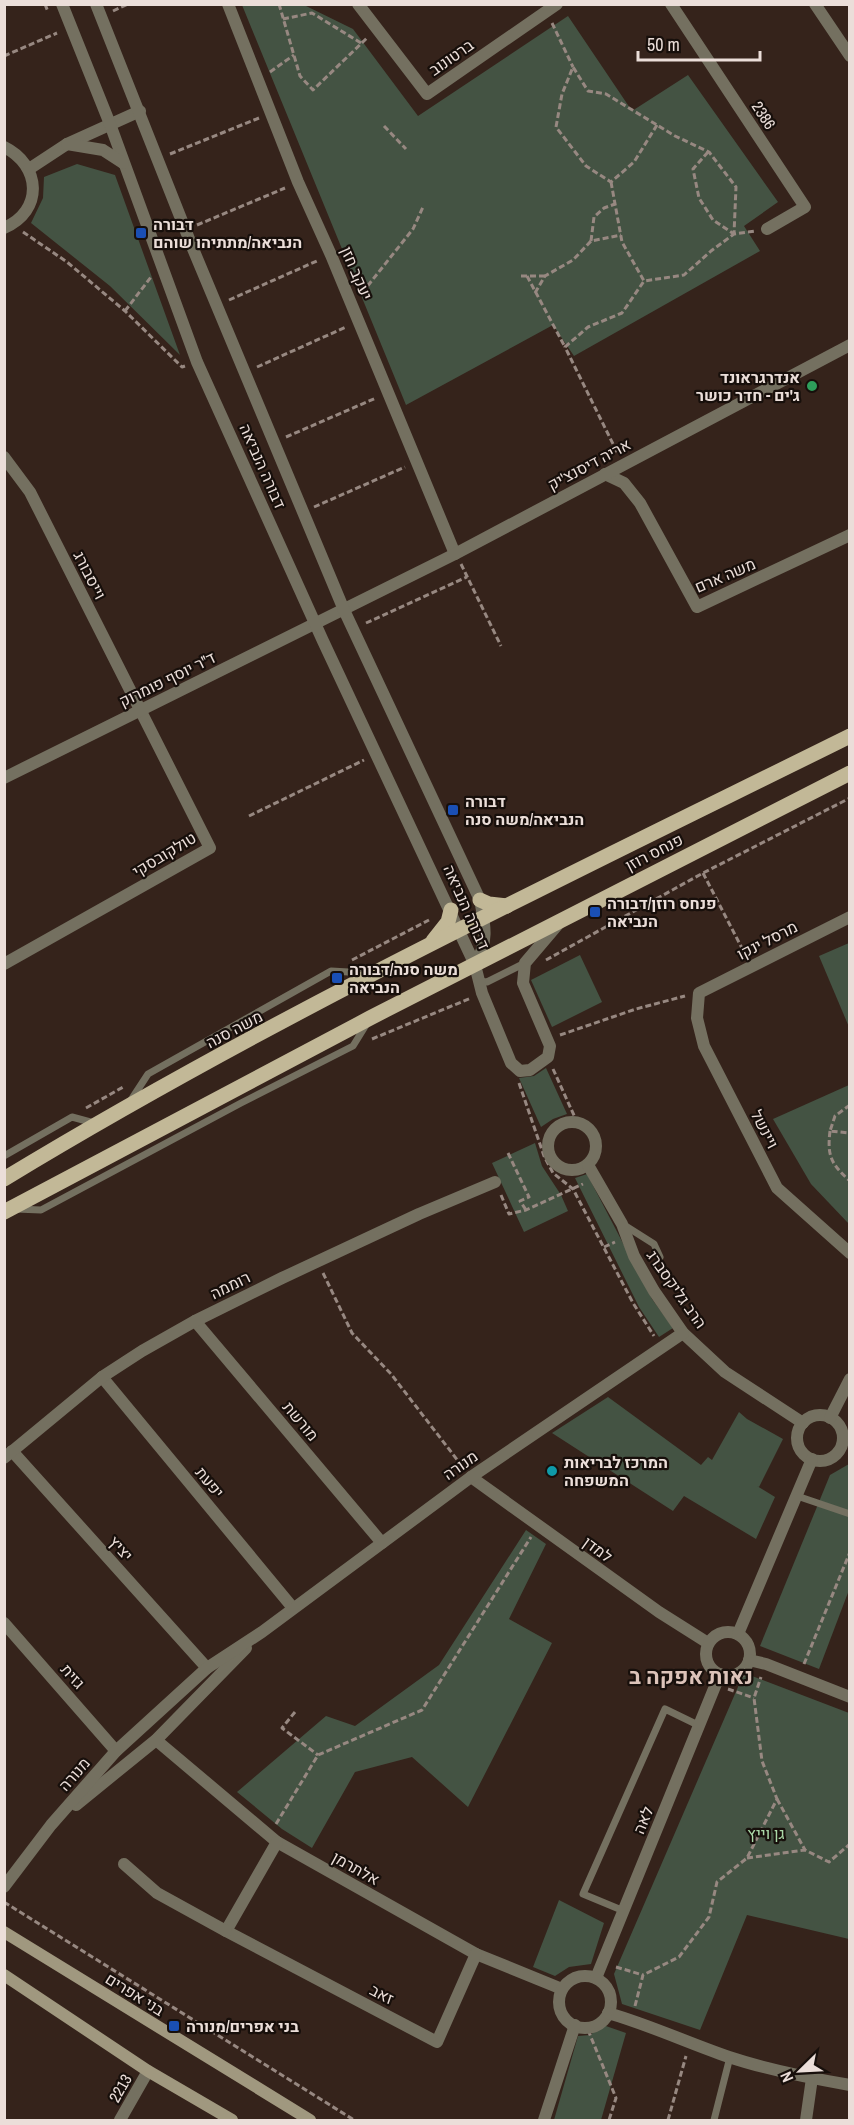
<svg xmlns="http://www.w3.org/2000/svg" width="854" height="2125" viewBox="0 0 854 2125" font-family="'Archivo Narrow',Heebo,sans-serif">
	<rect width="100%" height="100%" fill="#35231b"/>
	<g fill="#445343">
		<polygon points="242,5 304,5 353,29 418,116 568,16 632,111 688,75 778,202 744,226 760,251 574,356 553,325 406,405"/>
		<polygon points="77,164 115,175 180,355 110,286 31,223 43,198 44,177"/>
		<polygon points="849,943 849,1027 819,956"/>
		<polygon points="580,955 602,1002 552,1027 531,980"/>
		<polygon points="546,1068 567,1114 553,1119 541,1127 519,1078 534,1076"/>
		<polygon points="849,1085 849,1224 811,1184 773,1119"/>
		<polygon points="535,1143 542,1166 561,1195 568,1211 524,1232 492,1163"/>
		<polygon points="587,1174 652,1299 673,1328 659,1337 639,1307 575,1178"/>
		<polygon points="608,1397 701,1465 708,1457 712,1460 739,1412 747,1419 783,1439 759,1487 757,1486 775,1497 756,1539 684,1496 673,1511 552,1433"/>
		<polygon points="849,1464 849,1590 819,1669 760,1646 830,1475"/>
		<polygon points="526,1530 546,1544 509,1619 552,1643 468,1807 412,1757 355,1772 312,1848 282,1829 237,1792 326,1716 355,1726 439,1665"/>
		<polygon points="744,1673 849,1713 849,1939 747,1915 700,2030 622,2004 614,1974"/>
		<polygon points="559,1900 604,1923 591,1964 569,1967 555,1976 533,1967"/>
		<polygon points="603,2025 626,2033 601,2120 554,2120 578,2036 590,2035"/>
	</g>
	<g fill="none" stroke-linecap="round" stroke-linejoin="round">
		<g stroke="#978881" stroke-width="3" stroke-dasharray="6 3" stroke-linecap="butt">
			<polyline points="45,4 48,12"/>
			<polyline points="279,4 300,76 313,90 368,37"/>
			<polyline points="113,11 128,4"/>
			<polyline points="283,19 312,13 361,43"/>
			<polyline points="552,23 573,67"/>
			<polyline points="4,56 57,33"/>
			<polyline points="270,72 294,55"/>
			<polyline points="657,125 634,162 611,182 586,166 556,127 562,94 573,67 588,91 606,94 675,136 709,152 736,187 734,234"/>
			<polyline points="384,126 406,149"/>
			<polyline points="708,152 693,169 699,198 713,220 734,234"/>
			<polyline points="170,154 259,118"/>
			<polyline points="611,182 622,242 644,281 684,275 711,251 734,234 755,231"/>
			<polyline points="197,225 285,188"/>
			<polyline points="23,232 67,262 125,311 182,367 185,366"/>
			<polyline points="591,241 594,217 604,208 615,204"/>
			<polyline points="521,276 545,276"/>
			<polyline points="527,276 565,347"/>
			<polyline points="362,293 413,229 423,207"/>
			<polyline points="535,293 545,276 573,260 591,241 621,235"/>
			<polyline points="229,300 319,260"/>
			<polyline points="125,311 151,277"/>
			<polyline points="257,367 346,327"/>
			<polyline points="286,437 376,398"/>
			<polyline points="617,452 565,347 588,327 622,313 644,281"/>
			<polyline points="314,507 405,467"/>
			<polyline points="461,564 501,646"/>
			<polyline points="366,623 467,577"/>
			<polyline points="249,816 364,760"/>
			<polyline points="703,873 745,954"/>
			<polyline points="352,960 429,920"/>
			<polyline points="546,960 703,873 850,798"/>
			<polyline points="560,1035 636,1009 685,996"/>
			<polyline points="372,1039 471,998"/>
			<polyline points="553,1069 577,1122"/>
			<polyline points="519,1083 544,1156 553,1173 573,1189 633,1303 654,1336"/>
			<polyline points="850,1105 835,1116 830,1131 850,1133"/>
			<polyline points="86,1108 125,1086"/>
			<path d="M830,1131c-3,25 1,33 20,50"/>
			<polyline points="508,1153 529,1197 520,1201 526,1210"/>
			<polyline points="501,1195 509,1214 526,1210 583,1184"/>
			<polyline points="604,1247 615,1242"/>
			<polyline points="323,1273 352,1333 391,1374 462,1466"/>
			<polyline points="804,1664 850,1552"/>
			<polyline points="728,1689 754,1698"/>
			<polyline points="295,1712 282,1728 318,1755"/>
			<polyline points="777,1799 805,1850"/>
			<polyline points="276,1824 318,1755 422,1710 531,1537"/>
			<polyline points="747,1858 805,1850 829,1862 850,1844"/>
			<polyline points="4,1902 354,2120"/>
			<polyline points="616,1967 643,1975"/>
			<polyline points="635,2006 643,1975 679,1957 709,1917 717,1882 747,1858 777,1799 762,1761 754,1698 761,1677"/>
			<polyline points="588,2030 616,2098 609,2120"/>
			<polyline points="668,2120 686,2056"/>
		</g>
		<g stroke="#747060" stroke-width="7">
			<polyline points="479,981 487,982 525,963"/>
			<polyline points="131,1100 148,1074 331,971 366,973"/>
			<polyline points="4,1156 72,1117 94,1123"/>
			<polyline points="16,1209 41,1210 241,1103 353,1046 366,1025"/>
			<polyline points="624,1225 654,1244 660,1257"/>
			<polyline points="797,1496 850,1514"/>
			<polyline points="624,1911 583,1894 665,1709 700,1726"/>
			<polyline points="714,2120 730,2057"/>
		</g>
		<g stroke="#747060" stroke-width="12">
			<polyline points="228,4 298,182 331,255 455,554"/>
			<polyline points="358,4 427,94 557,4"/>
			<polyline points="671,4 805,207 767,229"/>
			<polyline points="815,4 850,56"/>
			<path d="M4,147c37,18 40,64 0,81"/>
			<polyline points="29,169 67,144 140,111"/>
			<polyline points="4,457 30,492 210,848 4,964"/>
			<polyline points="605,474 624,483 640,503 697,607 850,535"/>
			<polyline points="4,778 455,554 850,345"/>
			<polyline points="850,917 699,993 697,1018 704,1046 777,1188 850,1253"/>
			<polyline points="475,965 482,993 511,1063 520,1071 530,1070 548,1057 550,1046 523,983 525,963 559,923"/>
			<circle cx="572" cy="1146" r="24"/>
			<polyline points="588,1165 622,1224 634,1256 654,1291 683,1333 725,1372 803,1423"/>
			<polyline points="195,1321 382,1543"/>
			<polyline points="102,1377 293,1608"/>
			<circle cx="820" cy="1438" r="23"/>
			<polyline points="830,1418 850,1379"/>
			<polyline points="12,1451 207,1668"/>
			<polyline points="4,1458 102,1377 142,1351 195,1321 282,1278 419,1214 495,1182"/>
			<polyline points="471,1477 659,1612 708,1643"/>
			<polyline points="4,1623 116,1751"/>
			<circle cx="728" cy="1654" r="22"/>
			<polyline points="738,1634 812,1459"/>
			<polyline points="749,1660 766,1664 850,1697"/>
			<polyline points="156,1740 277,1842 476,1954 562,1989"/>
			<polyline points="76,1805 156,1740 246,1648"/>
			<polyline points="277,1842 226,1931 437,2042 476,1954"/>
			<polyline points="124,1864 157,1893 226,1931"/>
			<polyline points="4,1887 51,1825 116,1751 207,1668 262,1632 471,1477 683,1333"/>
			<circle cx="585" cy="2002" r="26"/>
			<polyline points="596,1978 720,1674"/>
			<path d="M608,2013c42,12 80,30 121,44 39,13 80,21 121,28"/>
			<polyline points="120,2120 148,2071"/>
			<polyline points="544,2120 575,2025"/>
			<polyline points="806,2120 812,2078"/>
		</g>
		<g stroke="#747060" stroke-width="12">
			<polyline points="62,4 110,124 197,362 323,641 475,965"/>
			<path d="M96,4l95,240 153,366 136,290c5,25 9,41 -5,65"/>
			<polyline points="67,144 103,150 123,163"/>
		</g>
		<g stroke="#a0987f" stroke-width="12">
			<polyline points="4,1932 310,2120"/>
			<polyline points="4,1975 148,2071 232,2120"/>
		</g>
		<g stroke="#c2b897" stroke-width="15">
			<polyline points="480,900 489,904 507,906"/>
			<polyline points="433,941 448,922 451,910"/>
			<path d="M4,1179c272,-165 561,-302 846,-443"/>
			<polyline points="4,1212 370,1018 850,773"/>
		</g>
	</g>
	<g fill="#1a4fb4" stroke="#170f0b" stroke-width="2">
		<rect x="135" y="227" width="12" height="12" rx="3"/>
		<rect x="447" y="804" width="12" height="12" rx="3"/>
		<rect x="589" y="906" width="12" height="12" rx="3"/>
		<rect x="331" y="972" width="12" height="12" rx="3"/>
		<rect x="168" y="2020" width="12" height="12" rx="3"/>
	</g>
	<circle fill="#2e9e5b" stroke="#170f0b" stroke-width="2" cx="812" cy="386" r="6"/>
	<circle fill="#0f9aa8" stroke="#170f0b" stroke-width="2" cx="552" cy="1471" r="6"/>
	<g text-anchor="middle" stroke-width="4.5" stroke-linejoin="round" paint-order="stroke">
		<g font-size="16" fill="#ebded9" stroke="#170f0b">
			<text transform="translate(451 57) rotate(-35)" y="6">ברטונוב</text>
			<text transform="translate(764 115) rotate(57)" y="6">2386</text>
			<text transform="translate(357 273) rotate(67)" y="6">יעקב חזן</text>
			<text transform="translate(589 464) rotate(-28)" y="6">אריה דיסנצ'יק</text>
			<text transform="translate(263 466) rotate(66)" y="6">דבורה הנביאה</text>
			<text transform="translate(90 575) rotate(63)" y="6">וייסבורג</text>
			<text transform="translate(725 575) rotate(-23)" y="6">משה ארם</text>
			<text transform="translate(167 679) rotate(-26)" y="6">ד"ר יוסף פומרוק</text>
			<text transform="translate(654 852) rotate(-27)" y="6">פנחס רוזן</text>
			<text transform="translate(164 854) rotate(-31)" y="6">טולקובסקי</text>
			<text transform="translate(467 907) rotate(66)" y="6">דבורה הנביאה</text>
			<text transform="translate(767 940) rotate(-27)" y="6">מרסל ינקו</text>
			<text transform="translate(234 1029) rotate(-28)" y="6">משה סנה</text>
			<text transform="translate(765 1129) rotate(63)" y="6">ויינשל</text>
			<text transform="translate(230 1285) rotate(-26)" y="6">רוממה</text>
			<text transform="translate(677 1289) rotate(55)" y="6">הרב גליקסברג</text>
			<text transform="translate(301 1421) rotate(50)" y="6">מורשת</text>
			<text transform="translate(460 1465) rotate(-35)" y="6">מנורה</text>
			<text transform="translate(210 1482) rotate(50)" y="6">יפעת</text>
			<text transform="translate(121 1548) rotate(48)" y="6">יציץ</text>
			<text transform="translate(598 1549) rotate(36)" y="6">למדן</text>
			<text transform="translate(73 1676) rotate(49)" y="6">גזית</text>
			<text transform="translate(74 1774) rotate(-49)" y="6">מנורה</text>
			<text transform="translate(643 1820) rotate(-68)" y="6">לאה</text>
			<text transform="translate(356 1868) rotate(29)" y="6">אלתרמן</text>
			<text transform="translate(135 1994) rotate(32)" y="6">בני אפרים</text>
			<text transform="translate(382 1994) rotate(28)" y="6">זאב</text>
			<text transform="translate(120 2088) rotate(-60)" y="6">2213</text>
		</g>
		<g font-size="16" font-weight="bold" fill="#ebded9" stroke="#170f0b" text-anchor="start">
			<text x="153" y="230">דבורה<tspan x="153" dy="18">הנביאה/מתתיהו שוהם</tspan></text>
			<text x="800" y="383" text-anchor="end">אנדרגראונד<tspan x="800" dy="18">ג'ים - חדר כושר</tspan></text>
			<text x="465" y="807">דבורה<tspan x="465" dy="18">הנביאה/משה סנה</tspan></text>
			<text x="607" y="909">פנחס רוזן/דבורה<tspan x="607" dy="18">הנביאה</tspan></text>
			<text x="349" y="975">משה סנה/דבורה<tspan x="349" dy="18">הנביאה</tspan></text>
			<text x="564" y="1468">המרכז לבריאות<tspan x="564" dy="18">המשפחה</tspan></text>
			<text x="186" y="2032">בני אפרים/מנורה</text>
		</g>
		<g font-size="16" fill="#abd9a8" stroke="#170f0b">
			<text x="766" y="1839">גן וייץ</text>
		</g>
		<g font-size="22" font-weight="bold" fill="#dcc3b9" stroke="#170f0b">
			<text x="691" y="1684">נאות אפקה ב</text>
		</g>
	</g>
	<rect width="854" height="2125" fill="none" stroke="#ebded9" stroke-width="12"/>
	<g transform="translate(800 2071) rotate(246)" stroke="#170f0b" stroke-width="4.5" paint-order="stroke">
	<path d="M0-4.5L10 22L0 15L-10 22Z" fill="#ebded9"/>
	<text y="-9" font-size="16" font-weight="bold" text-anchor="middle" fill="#ebded9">N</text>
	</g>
	<path d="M638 51v9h122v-9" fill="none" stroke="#ebded9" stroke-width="3"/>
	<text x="647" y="51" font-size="18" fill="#ebded9" stroke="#170f0b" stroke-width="4.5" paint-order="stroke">50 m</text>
</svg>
